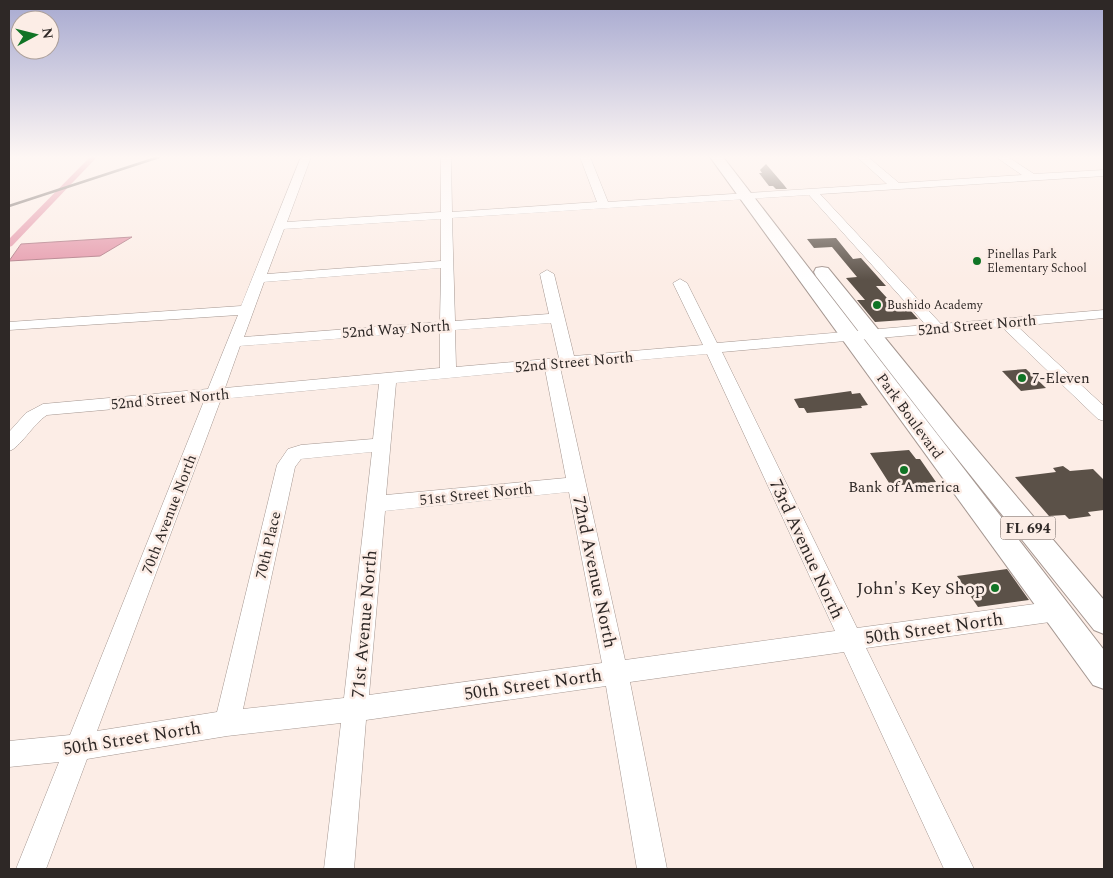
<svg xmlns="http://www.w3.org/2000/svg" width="1113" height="878" viewBox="0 0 1113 878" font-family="Spectral,serif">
	<rect width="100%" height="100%" fill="#fcede6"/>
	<polygon fill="#e599ab" stroke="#ae7783" points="132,237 100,256 9,261 21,244"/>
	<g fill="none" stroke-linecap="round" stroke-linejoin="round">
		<polygon fill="#e599ab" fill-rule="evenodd" points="90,157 97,157 12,246 9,247 9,239"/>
	</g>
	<g fill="#5b5148">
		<polygon points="766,164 784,185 787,189 776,189 773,186 769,186 759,173 762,173 760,170"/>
		<polygon points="836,238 853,259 861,258 886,286 876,286 898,310 910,310 918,319 875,322 857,300 865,300 846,278 857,277 832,247 814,248 807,239"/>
		<polygon points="1026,369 1046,388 1021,391 1002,371"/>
		<polygon points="851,391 852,394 860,393 868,405 861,406 862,408 807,413 804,408 799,408 794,399"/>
		<polygon points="909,450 916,459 920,459 936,482 891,486 870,453"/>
		<polygon points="1063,466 1070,471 1093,469 1104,480 1104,510 1088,512 1091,516 1069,519 1065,515 1049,516 1015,477 1056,472 1053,468"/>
		<polygon points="1007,569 1029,600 978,607 957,576"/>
	</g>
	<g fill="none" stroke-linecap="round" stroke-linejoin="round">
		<defs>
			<path id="minor" d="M301,157h10l-24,65 154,-10v-55h10l1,55 145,-10 -17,-45h10l18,45 279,-18 -30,-27h11l31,26 123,-8 -26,-18h12l26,17 70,-4v6l-284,18 121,130 163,-14v8l-87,8 87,80v15l-6,-2 -96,-92 -280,25 135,276 200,-27 8,3 3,7 -3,7 -8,3 -191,27 108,221h-30l-100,-217 -214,30 37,187h-30l-31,-183 -240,34 -12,149h-30l17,-146 -114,13 -140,23 -41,110h-30l43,-107 -50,5v-26l61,-6 134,-334 -157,14c-14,9 -28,34 -38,36v-19l17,-19 17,-9 165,-15 30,-74 -229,15v-8l232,-16zM809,195l117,130 -209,18 -30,-60 -7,-4 -7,4 30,62 -129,11 -20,-82 -7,-4 -7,4 9,40 -94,7 -3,-103zM441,219v42l-174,13 17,-45zM441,268l-1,54 -196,15 20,-55zM551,323l8,35 -103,9 -1,-37zM440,331v37l-215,20 15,-42zM707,354l128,277 -210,29 -65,-293zM545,369l21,109 -180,17 10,-112zM379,384l-6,55 -72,6 -13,4 -11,16 -60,247 -120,19 124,-332zM372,452l-28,246 -101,11 52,-242 6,-8zM569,492l33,171 -233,32 16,-184z"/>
			<g id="major">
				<polygon points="710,157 723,157 1104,650 1104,689 1093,685"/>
				<polygon points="822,267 828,268 956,425 1104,600 1104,634 1094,630 940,437 816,276 814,272 816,268"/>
			</g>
		</defs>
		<use href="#minor" stroke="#a49690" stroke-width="1"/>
		<use href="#major" stroke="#a49690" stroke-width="2"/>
		<use href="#minor" fill="#fff" fill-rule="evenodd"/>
		<use href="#major" fill="#fff" fill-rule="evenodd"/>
		<polyline stroke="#6c635f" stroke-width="2.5" points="9,206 159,157"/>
	</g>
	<linearGradient id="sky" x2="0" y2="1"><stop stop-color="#a7a9d0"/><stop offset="0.56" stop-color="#fef7f4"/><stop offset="1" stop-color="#fef7f4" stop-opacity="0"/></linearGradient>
	<rect width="1113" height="280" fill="url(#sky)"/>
	<g fill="#107425" stroke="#fcede6" stroke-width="2">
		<circle cx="977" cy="261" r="5"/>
		<circle cx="877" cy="305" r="5"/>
		<circle cx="1022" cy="378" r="5"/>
		<circle cx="904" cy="470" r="5"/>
		<circle cx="995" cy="588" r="5"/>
	</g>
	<g text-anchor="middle" stroke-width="5" stroke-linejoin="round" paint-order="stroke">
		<g font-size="12" fill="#2e2826" stroke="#fcede6" text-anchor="start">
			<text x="987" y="258">Pinellas Park<tspan x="987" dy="14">Elementary School</tspan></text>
			<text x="887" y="309">Bushido Academy</text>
		</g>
		<rect fill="#fcede6" stroke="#6c6360" stroke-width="1" x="1000.5" y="516.5" width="55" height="23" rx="4"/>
		<g font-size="14" font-weight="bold" fill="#2e2826">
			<text x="1028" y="533">FL 694</text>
		</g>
		<g font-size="15" fill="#2e2826" stroke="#fcede6">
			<text transform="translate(977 325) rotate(-5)" y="5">52nd Street North</text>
			<text transform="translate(396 329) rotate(-4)" y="5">52nd Way North</text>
			<text transform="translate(574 362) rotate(-5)" y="5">52nd Street North</text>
			<text transform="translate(170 399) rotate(-5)" y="5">52nd Street North</text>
			<text transform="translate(910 416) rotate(54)" y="5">Park Boulevard</text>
			<text transform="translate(476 494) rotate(-6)" y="5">51st Street North</text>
			<text transform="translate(169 514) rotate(-69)" y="5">70th Avenue North</text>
			<text transform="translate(268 545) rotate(-77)" y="5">70th Place</text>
		</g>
		<g font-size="15" fill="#2e2826" stroke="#fcede6" text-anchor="start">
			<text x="1032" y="383">7-Eleven</text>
			<text x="904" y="492" text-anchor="middle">Bank of America</text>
		</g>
		<g font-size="18" fill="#2e2826" stroke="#fcede6">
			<text transform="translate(807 549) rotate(65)" y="6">73rd Avenue North</text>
			<text transform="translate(595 572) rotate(78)" y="6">72nd Avenue North</text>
			<text transform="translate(364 624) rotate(-85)" y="6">71st Avenue North</text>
			<text transform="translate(934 628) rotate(-8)" y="6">50th Street North</text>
			<text transform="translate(533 684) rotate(-8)" y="6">50th Street North</text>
			<text transform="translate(132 738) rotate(-9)" y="6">50th Street North</text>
		</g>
		<g font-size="18" fill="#2e2826" stroke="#fcede6" text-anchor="end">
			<text x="985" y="594">John's Key Shop</text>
		</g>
	</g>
	<rect width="1113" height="878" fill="none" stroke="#2e2826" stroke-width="20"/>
	<g transform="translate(35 35) rotate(83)"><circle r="24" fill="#fcede6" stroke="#aa9e99"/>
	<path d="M0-4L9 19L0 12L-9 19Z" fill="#107425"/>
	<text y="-8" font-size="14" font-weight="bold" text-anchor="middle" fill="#2e2826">N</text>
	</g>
</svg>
